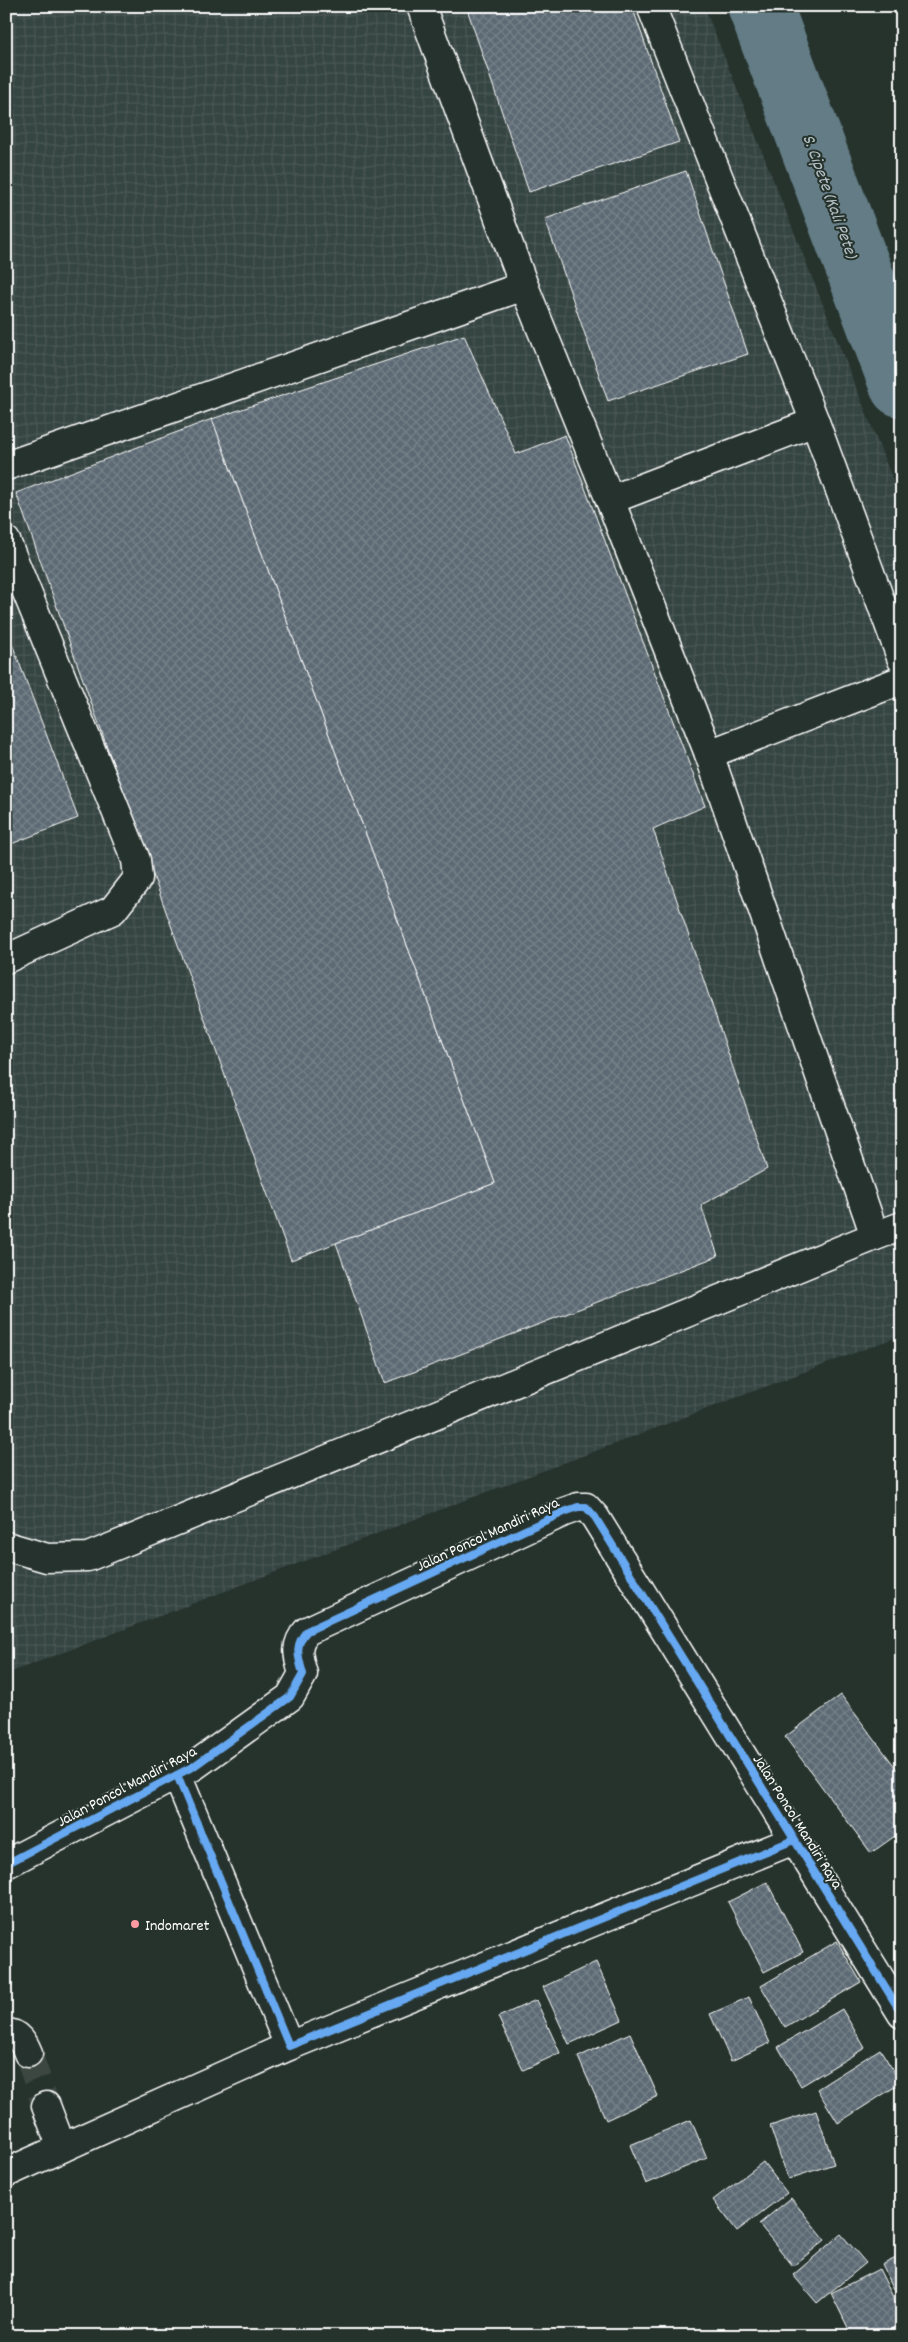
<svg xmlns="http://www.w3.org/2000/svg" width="908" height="2342" viewBox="0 0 908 2342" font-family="Dekko,sans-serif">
	<defs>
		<pattern id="industrial-grid" width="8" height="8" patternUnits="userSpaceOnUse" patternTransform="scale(1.25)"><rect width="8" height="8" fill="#364442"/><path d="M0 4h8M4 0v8" fill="none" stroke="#4a5755"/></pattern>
		<pattern id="building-cross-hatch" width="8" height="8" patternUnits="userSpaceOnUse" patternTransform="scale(1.25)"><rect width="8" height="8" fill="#5d6b74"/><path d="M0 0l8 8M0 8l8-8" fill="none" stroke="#758189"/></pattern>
	</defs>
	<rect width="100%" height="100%" fill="#26332d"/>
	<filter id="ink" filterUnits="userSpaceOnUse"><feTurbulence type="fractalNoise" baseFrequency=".02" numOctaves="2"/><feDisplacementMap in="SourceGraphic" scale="10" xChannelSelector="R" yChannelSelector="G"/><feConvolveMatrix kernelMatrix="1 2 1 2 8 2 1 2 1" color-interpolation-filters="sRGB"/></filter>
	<g filter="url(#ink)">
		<polygon fill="url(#industrial-grid)" points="6,6 704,6 902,503 902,1335 6,1674"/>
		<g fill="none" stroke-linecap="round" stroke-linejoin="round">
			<polyline stroke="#647c85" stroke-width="65" points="760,6 902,385"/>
		</g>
		<g fill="url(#building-cross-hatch)" stroke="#fff">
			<polygon points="466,6 632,6 679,142 529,192"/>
			<polygon points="686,171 748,354 608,401 545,219"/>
			<polygon points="464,335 516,454 565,435 705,806 653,829 767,1169 701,1205 718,1256 385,1383 336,1243 495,1183 212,419"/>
			<polygon points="212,419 495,1183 291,1260 16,493"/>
			<polygon points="6,628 78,818 6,846"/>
			<polygon points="841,1695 902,1776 902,1831 871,1853 785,1737"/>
			<polygon points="767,1882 803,1952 764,1972 728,1902"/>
			<polygon points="837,1941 861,1982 785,2027 761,1986"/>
			<polygon points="596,1962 622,2020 569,2044 543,1987"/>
			<polygon points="749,1997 770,2043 731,2061 710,2014"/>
			<polygon points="536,2000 560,2053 523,2070 498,2017"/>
			<polygon points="842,2009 865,2048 801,2086 778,2047"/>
			<polygon points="630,2033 658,2096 606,2120 578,2057"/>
			<polygon points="880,2049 901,2083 838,2123 817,2089"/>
			<polygon points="816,2111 834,2164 788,2179 770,2126"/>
			<polygon points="691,2120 707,2158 646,2184 630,2145"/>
			<polygon points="763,2162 787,2193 737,2231 713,2200"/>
			<polygon points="791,2198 825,2240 793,2266 759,2224"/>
			<polygon points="841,2234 866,2263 817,2303 793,2275"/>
			<polygon points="902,2255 902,2305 882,2265"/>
			<polygon points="879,2269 902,2315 902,2324 879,2336 852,2336 831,2293"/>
		</g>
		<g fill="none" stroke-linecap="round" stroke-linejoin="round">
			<polyline stroke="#3c4742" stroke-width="28" stroke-dasharray="28 14" stroke-linecap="butt" points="28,2053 46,2106"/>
			<defs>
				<g id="minor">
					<polyline points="421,6 524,286 610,500"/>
					<polyline points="651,6 815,422 902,660"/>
					<polyline points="6,466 524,286"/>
					<polyline points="6,541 136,860 138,878 113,910 6,959"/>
					<polyline points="709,754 610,500 815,422"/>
					<polyline points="875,1236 902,1226"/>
					<polyline points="6,1546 47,1558 88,1557 875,1236 709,754 902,680"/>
					<polyline points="177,1775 289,2046 794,1840"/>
					<path d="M6,1864l188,-98 96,-69 13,-23c-5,-18 -9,-29 4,-43l257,-119 14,-5h8l9,10 307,497"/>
					<path d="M6,2033c13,0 18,10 22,20"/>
					<polyline points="46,2106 62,2148"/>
					<polyline points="6,2173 289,2046"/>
				</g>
			</defs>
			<use href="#minor" stroke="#fff" stroke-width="31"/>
			<use href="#minor" stroke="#26332d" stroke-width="28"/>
			<defs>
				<g id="cycleway">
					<polyline points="177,1775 289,2046 794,1840"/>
					<path d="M6,1864l188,-98 96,-69 13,-23c-5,-18 -9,-29 4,-43l257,-119 14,-5h8l9,10 307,497"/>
				</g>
			</defs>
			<use href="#cycleway" stroke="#26332d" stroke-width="11"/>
			<use href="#cycleway" stroke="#66a8f1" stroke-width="8"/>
		</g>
	</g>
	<circle fill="#ff9aa2" stroke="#26332d" stroke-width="2" cx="135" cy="1924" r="5"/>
	<g text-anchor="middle" stroke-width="4" stroke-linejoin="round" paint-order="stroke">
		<g font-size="16" fill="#fff" stroke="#26332d">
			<text transform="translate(487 1533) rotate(-25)" y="6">Jalan Poncol Mandiri Raya</text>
			<text transform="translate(126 1785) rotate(-28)" y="6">Jalan Poncol Mandiri Raya</text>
			<text transform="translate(799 1821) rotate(58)" y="6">Jalan Poncol Mandiri Raya</text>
		</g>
		<g font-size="16" fill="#fff" stroke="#26332d" text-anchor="start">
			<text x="145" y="1930">Indomaret</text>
		</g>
		<g font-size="18" font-style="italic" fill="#b2bec2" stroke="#26332d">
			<text transform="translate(831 196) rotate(70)" y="6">S. Cipete (Kali Pete)</text>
		</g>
	</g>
	<rect width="908" height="2342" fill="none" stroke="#26332d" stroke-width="25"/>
	<rect x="12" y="12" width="883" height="2317" fill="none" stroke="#fff" stroke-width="2" filter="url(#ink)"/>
</svg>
